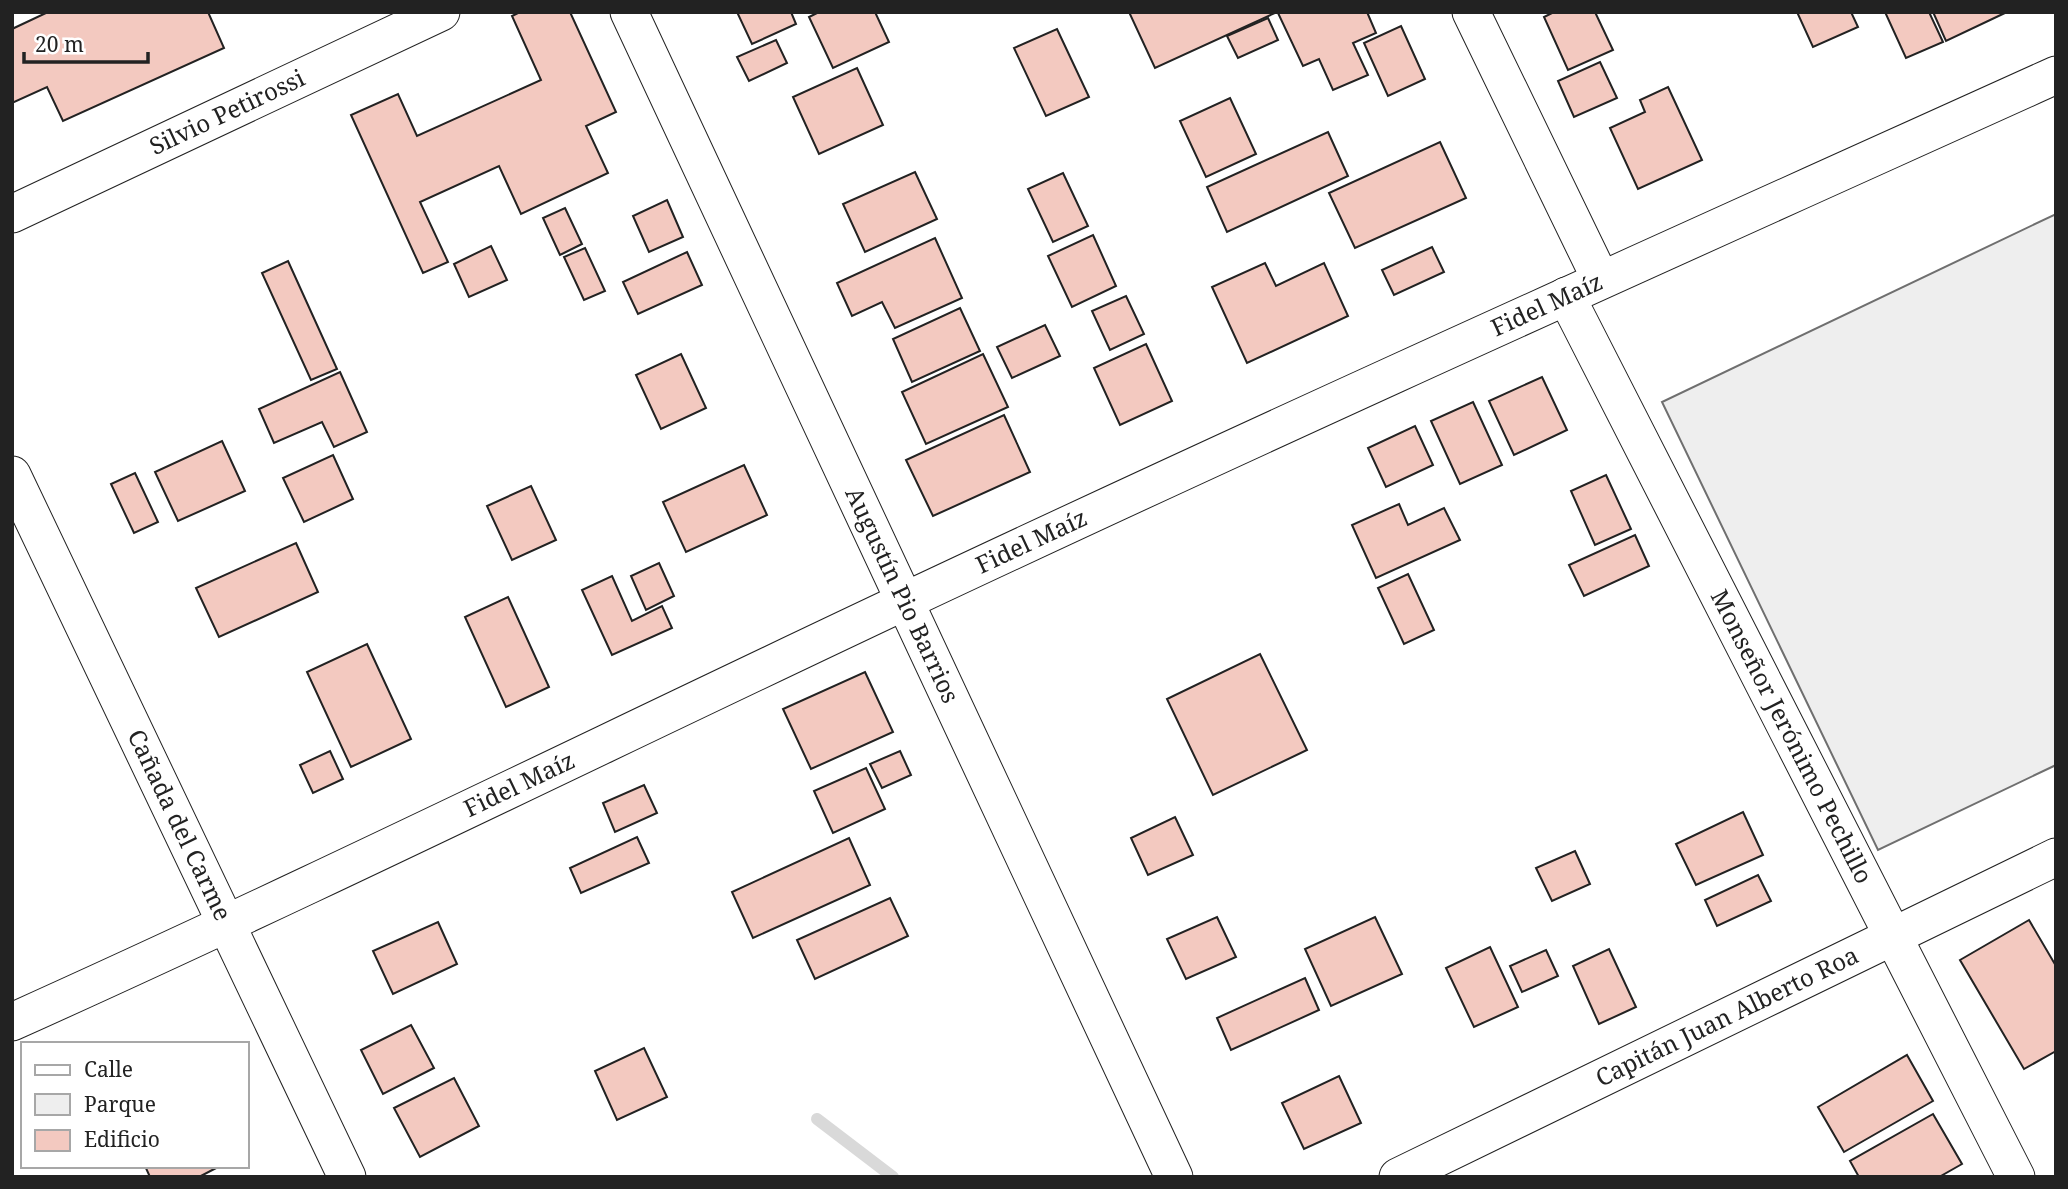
<svg xmlns="http://www.w3.org/2000/svg" width="2068" height="1189" viewBox="0 0 2068 1189" font-family="'Noto Serif',serif">
	<rect width="100%" height="100%" fill="#fff"/>
	<polygon fill="#eee" stroke="#6f6f6f" stroke-width="2" points="2056,214 2056,765 1878,850 1662,402"/>
	<g fill="none" stroke-linecap="round" stroke-linejoin="round">
		<polyline stroke="#d9d9d9" stroke-width="12" points="817,1119 893,1177"/>
	</g>
	<g fill="#f3c9c0" stroke="#222" stroke-width="2">
		<polygon points="48,12 208,12 224,48 63,121 47,87 12,103 12,29"/>
		<polygon points="520,12 570,12 616,112 586,126 608,173 521,214 499,166 420,202 448,262 423,273 351,115 398,94 417,136 541,80 512,16"/>
		<polygon points="737,12 791,12 796,24 752,44"/>
		<polygon points="819,12 875,12 889,42 833,68 809,17"/>
		<polygon points="1129,12 1277,12 1155,68"/>
		<polygon points="1367,12 1376,33 1353,43 1368,75 1333,90 1319,59 1303,66 1278,13"/>
		<polygon points="1554,12 1595,12 1613,50 1568,70 1544,17"/>
		<polygon points="1797,12 1851,12 1858,27 1813,47"/>
		<polygon points="1885,12 1929,12 1943,42 1906,58"/>
		<polygon points="1933,12 2007,12 1946,41"/>
		<polygon points="1268,18 1278,40 1238,58 1227,36"/>
		<polygon points="1401,26 1425,79 1388,96 1364,43"/>
		<polygon points="1057,29 1089,97 1046,116 1014,48"/>
		<polygon points="776,40 787,63 749,81 737,57"/>
		<polygon points="1600,62 1617,98 1574,117 1558,81"/>
		<polygon points="857,68 883,125 819,154 793,97"/>
		<polygon points="1668,87 1702,160 1638,189 1610,128 1645,112 1640,100"/>
		<polygon points="1230,98 1256,154 1206,177 1180,121"/>
		<polygon points="1328,132 1348,176 1227,232 1207,187"/>
		<polygon points="1440,142 1466,198 1355,248 1329,193"/>
		<polygon points="915,172 937,219 865,252 843,204"/>
		<polygon points="1063,173 1088,226 1053,242 1028,189"/>
		<polygon points="667,200 683,237 649,252 633,216"/>
		<polygon points="565,208 582,244 560,255 543,218"/>
		<polygon points="1093,235 1116,286 1072,307 1048,256"/>
		<polygon points="935,238 962,298 895,328 882,302 852,316 837,283"/>
		<polygon points="491,246 507,280 469,297 454,264"/>
		<polygon points="1432,247 1444,272 1394,295 1382,270"/>
		<polygon points="585,248 605,291 584,300 564,257"/>
		<polygon points="687,252 702,285 638,314 623,282"/>
		<polygon points="288,261 337,369 311,380 262,273"/>
		<polygon points="1265,263 1276,286 1324,263 1348,316 1247,363 1212,287"/>
		<polygon points="1126,296 1144,334 1110,350 1092,311"/>
		<polygon points="960,308 980,351 912,382 893,339"/>
		<polygon points="1045,325 1060,356 1012,378 997,347"/>
		<polygon points="1146,344 1172,401 1120,425 1094,368"/>
		<polygon points="681,354 706,408 661,429 636,375"/>
		<polygon points="983,354 1008,407 926,444 902,392"/>
		<polygon points="340,372 367,432 334,447 322,422 274,443 259,409"/>
		<polygon points="1542,377 1567,430 1514,455 1489,401"/>
		<polygon points="1473,402 1502,465 1460,484 1431,421"/>
		<polygon points="1004,415 1030,472 933,516 906,460"/>
		<polygon points="1415,426 1433,465 1386,487 1368,448"/>
		<polygon points="222,441 245,491 178,521 155,472"/>
		<polygon points="333,455 353,499 304,522 283,478"/>
		<polygon points="744,465 767,515 686,552 663,502"/>
		<polygon points="135,473 158,522 134,533 111,484"/>
		<polygon points="1606,475 1631,529 1595,545 1571,491"/>
		<polygon points="531,486 556,540 512,560 487,506"/>
		<polygon points="1399,504 1408,525 1444,508 1460,540 1376,578 1352,525"/>
		<polygon points="1635,535 1649,566 1584,596 1569,565"/>
		<polygon points="296,543 318,592 219,637 196,588"/>
		<polygon points="659,563 674,596 646,610 631,576"/>
		<polygon points="1408,574 1434,630 1404,644 1378,588"/>
		<polygon points="612,576 632,621 662,606 672,628 612,655 582,590"/>
		<polygon points="508,597 549,687 506,707 465,617"/>
		<polygon points="367,644 411,739 351,767 307,672"/>
		<polygon points="1260,654 1307,750 1213,795 1167,699"/>
		<polygon points="865,672 893,732 811,769 783,709"/>
		<polygon points="330,751 343,779 313,793 300,765"/>
		<polygon points="900,751 911,775 882,788 870,764"/>
		<polygon points="866,768 885,809 833,833 814,791"/>
		<polygon points="644,785 657,813 615,832 603,803"/>
		<polygon points="1743,812 1763,855 1696,885 1676,844"/>
		<polygon points="1175,817 1193,855 1148,875 1131,838"/>
		<polygon points="637,837 649,863 581,893 570,868"/>
		<polygon points="849,838 870,885 753,938 732,892"/>
		<polygon points="1575,851 1590,884 1552,901 1536,868"/>
		<polygon points="1758,875 1771,901 1717,926 1705,900"/>
		<polygon points="890,898 908,936 815,979 797,940"/>
		<polygon points="1217,917 1236,957 1186,979 1167,939"/>
		<polygon points="1375,917 1402,974 1331,1006 1305,949"/>
		<polygon points="2029,920 2056,966 2056,1051 2024,1069 1960,960"/>
		<polygon points="438,922 457,964 393,994 373,951"/>
		<polygon points="1490,947 1518,1007 1474,1027 1446,968"/>
		<polygon points="1609,949 1636,1007 1599,1024 1573,966"/>
		<polygon points="1546,950 1558,976 1522,992 1510,966"/>
		<polygon points="1305,978 1319,1010 1231,1050 1217,1018"/>
		<polygon points="411,1025 434,1068 383,1094 361,1050"/>
		<polygon points="644,1048 667,1097 617,1120 595,1071"/>
		<polygon points="1907,1055 1933,1101 1844,1152 1818,1107"/>
		<polygon points="1339,1076 1361,1123 1304,1149 1282,1103"/>
		<polygon points="454,1078 479,1126 420,1157 394,1108"/>
		<polygon points="1933,1114 1962,1164 1939,1177 1859,1177 1850,1161"/>
		<polygon points="145,1166 220,1166 199,1177 150,1177"/>
	</g>
	<g fill="none" stroke-linecap="round" stroke-linejoin="round">
		<defs>
			<g id="street">
				<path id="s1" d="M629,12l545,1165"/>
				<polyline points="1471,12 1601,280"/>
				<path id="s2" d="M12,214l429,-202"/>
				<path id="s3" d="M1566,296l450,881"/>
				<path id="s4" d="M12,475l335,702"/>
				<path id="s5" d="M12,1022c300,-135 594,-280 891,-420 382,-180 768,-353 1153,-527"/>
				<path id="s6" d="M1398,1177l658,-320"/>
			</g>
		</defs>
		<use href="#street" stroke="#222" stroke-width="39"/>
		<use href="#street" stroke="#fff" stroke-width="37"/>
	</g>
	<g text-anchor="middle" stroke-width="5" stroke-linejoin="round" paint-order="stroke">
		<g font-size="24" fill="#222" stroke="#fff">
			<text dy="8" stroke="none"><textPath href="#s2" startOffset="238">Silvio Petirossi</textPath></text>
			<text dy="8" stroke="none"><textPath href="#s5" startOffset="1694">Fidel Maíz</textPath></text>
			<text dy="8" stroke="none"><textPath href="#s5" startOffset="1127">Fidel Maíz</textPath></text>
			<text dy="8" stroke="none"><textPath href="#s1" startOffset="644">Augustín Pio Barrios</textPath></text>
			<text dy="8" stroke="none"><textPath href="#s3" startOffset="495">Monseñor Jerónimo Pechillo</textPath></text>
			<text dy="8" stroke="none"><textPath href="#s5" startOffset="560">Fidel Maíz</textPath></text>
			<text dy="8" stroke="none"><textPath href="#s4" startOffset="388">Cañada del Carme</textPath></text>
			<text dy="8" stroke="none"><textPath href="#s6" startOffset="366">Capitán Juan Alberto Roa</textPath></text>
		</g>
	</g>
	<rect width="2068" height="1189" fill="none" stroke="#222222" stroke-width="28"/>
	<rect x="21" y="1042" width="228" height="126" fill="#ffffff" stroke="#a7a7a7" stroke-width="2"/>
	<rect x="35" y="1065" width="35" height="10" fill="#ffffff" stroke="#a7a7a7" stroke-width="2"/>
	<text x="84" y="1077" font-size="21" fill="#222222">Calle</text>
	<rect x="35" y="1094" width="35" height="21" fill="#eeeeee" stroke="#a7a7a7" stroke-width="2"/>
	<text x="84" y="1112" font-size="21" fill="#222222">Parque</text>
	<rect x="35" y="1130" width="35" height="21" fill="#f3c9c0" stroke="#a7a7a7" stroke-width="2"/>
	<text x="84" y="1147" font-size="21" fill="#222222">Edificio</text>
	<path d="M24 52v10h124v-10" fill="none" stroke="#222222" stroke-width="3.5"/>
	<text x="35" y="52" font-size="21" fill="#222222" stroke="#ffffff" stroke-width="5" paint-order="stroke">20 m</text>
</svg>
